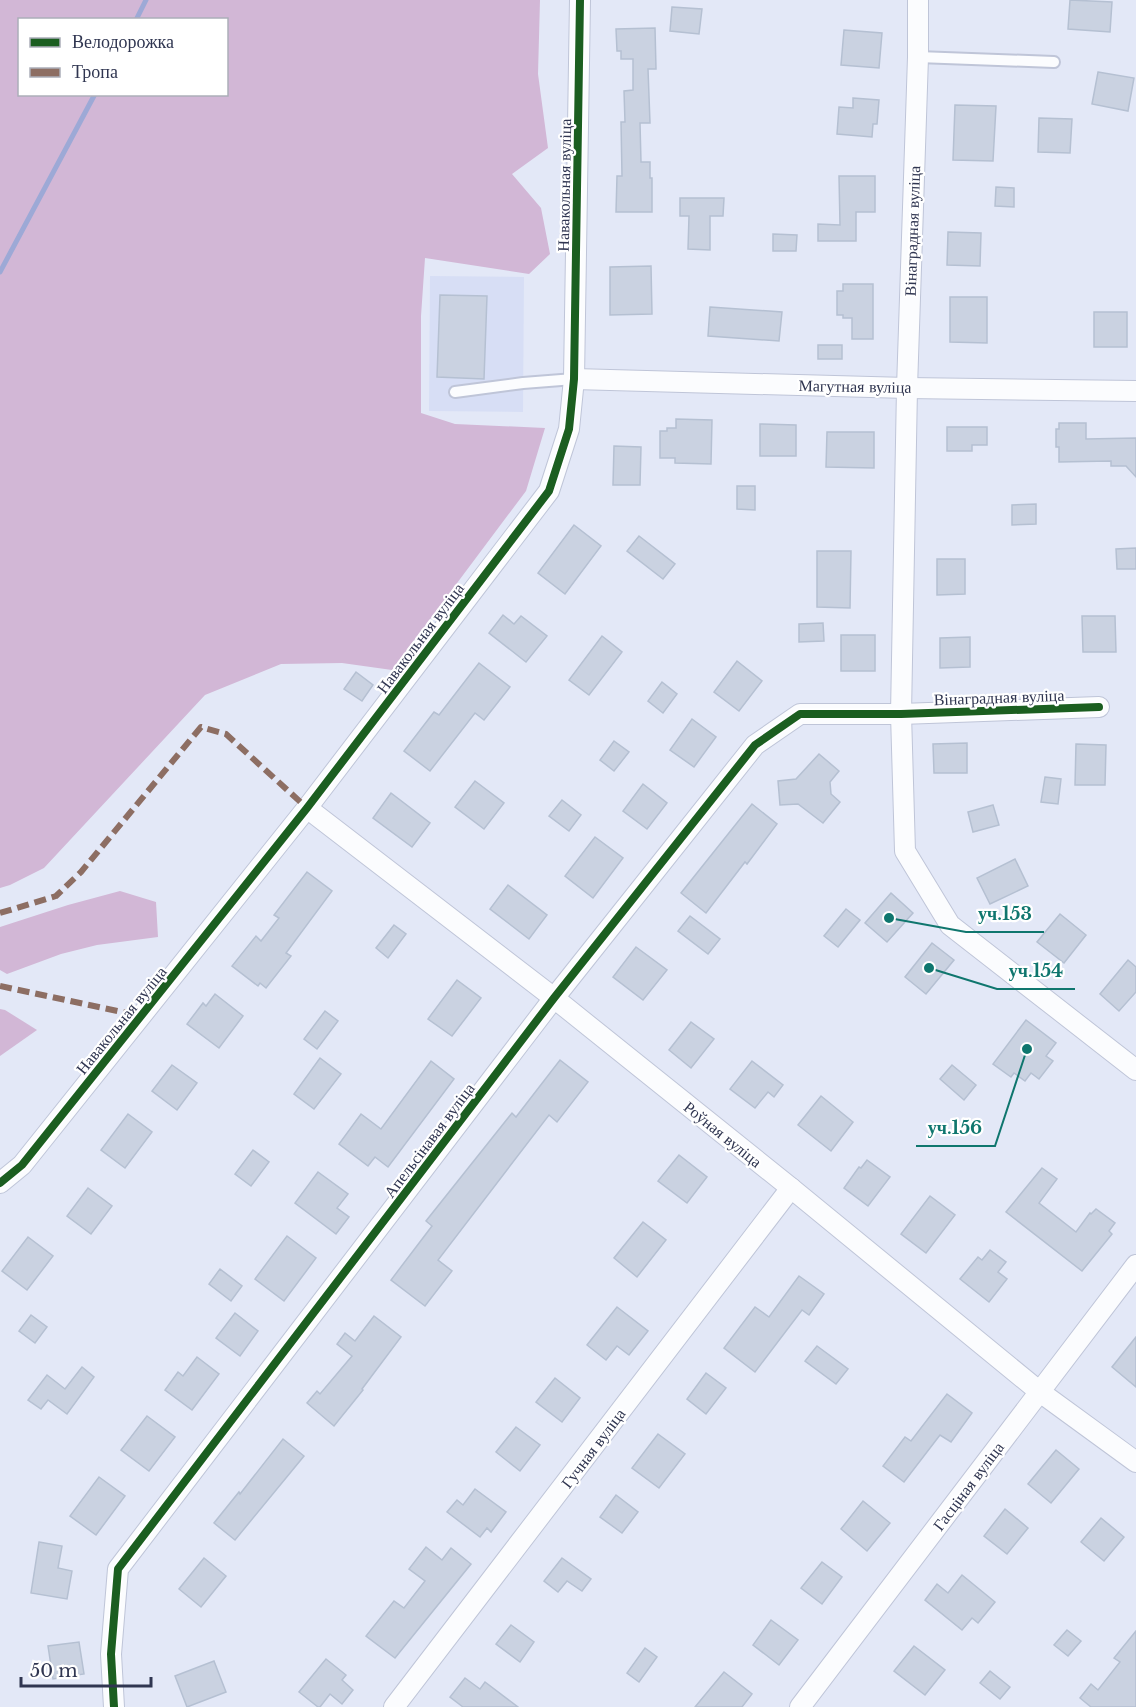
<svg xmlns="http://www.w3.org/2000/svg" width="1136" height="1707" viewBox="0 0 1136 1707" font-family="'Libre Baskerville',serif">
	<rect width="100%" height="100%" fill="#e3e8f7"/>
	<polygon fill="#d7def5" points="430,276 524,277 523,412 429,411"/>
	<g fill="#d2b7d6" fill-rule="evenodd">
		<path d="M0,0h540l-2,74 10,74 -36,26 29,34 9,46 -21,20 -104,-16 -4,58v97l34,11 90,4 -19,63 -134,179 -50,-7 -61,1 -76,31 -161,173 -34,17 -10,3zM20,20h206v74h-206z"/>
		<polygon points="120,891 156,902 158,937 97,945 61,954 7,974 0,970 0,927 68,905"/>
		<polygon points="0,1009 5,1010 37,1030 0,1056"/>
	</g>
	<g fill="none" stroke-linecap="round" stroke-linejoin="round">
		<g stroke="#9da9d6" stroke-width="5">
			<polyline points="136,20 146,0"/>
			<polyline points="0,272 95,94"/>
		</g>
	</g>
	<g fill="#cad2e1" stroke="#b5c0d2" stroke-width="1.5">
		<polygon points="1070,0 1112,2 1110,32 1068,29"/>
		<polygon points="672,7 702,9 699,34 670,31"/>
		<polygon points="655,28 656,69 648,69 650,123 640,123 641,162 650,162 650,178 652,178 652,212 616,212 617,176 622,176 621,122 625,122 624,91 633,90 633,59 621,59 621,51 617,51 616,29"/>
		<polygon points="844,30 882,33 879,68 841,65"/>
		<polygon points="1098,72 1134,78 1128,111 1092,104"/>
		<polygon points="853,98 879,100 877,124 873,124 872,137 837,134 839,107 853,108"/>
		<polygon points="955,105 996,106 993,161 953,160"/>
		<polygon points="1039,118 1072,119 1070,153 1038,152"/>
		<polygon points="839,176 875,176 875,212 856,212 856,241 818,241 818,224 840,225"/>
		<polygon points="996,187 1014,188 1014,207 995,206"/>
		<polygon points="680,198 724,198 723,216 710,216 710,250 688,249 689,216 680,216"/>
		<polygon points="948,232 981,233 980,266 947,265"/>
		<polygon points="773,234 797,235 796,251 773,251"/>
		<polygon points="651,266 652,314 610,315 610,267"/>
		<polygon points="843,284 873,284 873,339 852,339 852,318 843,318 843,315 837,315 837,291 843,291"/>
		<polygon points="440,295 487,296 484,379 437,377"/>
		<polygon points="950,297 987,297 987,343 950,342"/>
		<polygon points="710,307 782,312 779,341 708,336"/>
		<rect x="1094" y="312" width="33" height="35"/>
		<rect x="818" y="345" width="24" height="14"/>
		<polygon points="676,419 712,420 711,464 675,463 675,458 660,458 660,431 667,431 667,428 676,428"/>
		<polygon points="1059,423 1086,423 1086,439 1136,438 1136,477 1126,466 1111,466 1111,461 1059,462 1059,447 1056,447 1056,429 1059,429"/>
		<polygon points="760,424 796,425 796,456 760,456"/>
		<polygon points="947,427 987,427 987,445 972,445 972,451 947,451"/>
		<polygon points="827,432 874,432 874,468 826,467"/>
		<polygon points="614,446 641,447 640,485 613,485"/>
		<polygon points="737,486 755,486 755,510 737,509"/>
		<polygon points="1036,504 1036,524 1012,525 1012,505"/>
		<polygon points="574,525 601,546 565,594 538,573"/>
		<polygon points="639,536 675,564 663,579 627,551"/>
		<polygon points="1136,548 1136,569 1117,569 1116,549"/>
		<polygon points="817,551 851,551 850,608 817,607"/>
		<polygon points="937,559 965,559 965,594 937,595"/>
		<polygon points="503,615 514,624 521,616 547,636 526,662 489,633"/>
		<polygon points="1082,616 1115,616 1116,652 1083,652"/>
		<polygon points="823,623 824,641 799,642 799,624"/>
		<rect x="841" y="635" width="34" height="36"/>
		<polygon points="602,636 622,652 589,695 569,680"/>
		<polygon points="970,637 970,667 940,668 940,638"/>
		<polygon points="737,661 762,681 739,711 714,692"/>
		<polygon points="479,663 510,687 484,720 475,713 430,771 404,751 434,712 439,715"/>
		<polygon points="356,672 373,685 362,701 344,689"/>
		<polygon points="662,682 677,694 663,713 648,701"/>
		<polygon points="692,719 716,737 694,767 670,750"/>
		<polygon points="614,741 629,752 614,771 600,760"/>
		<polygon points="967,743 967,773 934,773 933,744"/>
		<polygon points="1076,744 1106,745 1105,785 1075,785"/>
		<polygon points="819,754 839,771 830,782 831,794 840,802 823,823 798,804 780,805 778,781 796,779"/>
		<polygon points="1045,777 1061,779 1058,804 1041,802"/>
		<polygon points="475,781 504,803 484,829 455,807"/>
		<polygon points="643,784 667,803 647,829 623,811"/>
		<polygon points="391,793 430,823 412,847 373,818"/>
		<polygon points="562,800 581,815 569,831 549,816"/>
		<polygon points="752,804 777,824 747,864 745,862 706,913 681,893"/>
		<polygon points="993,805 999,825 973,832 968,812"/>
		<polygon points="595,837 623,858 593,898 565,876"/>
		<polygon points="1015,859 1028,886 990,904 977,878"/>
		<polygon points="307,872 332,891 286,953 291,956 266,988 260,983 258,986 232,966 256,936 261,941 279,918 274,915"/>
		<polygon points="508,885 547,915 529,939 490,909"/>
		<polygon points="891,893 913,913 887,942 865,923"/>
		<polygon points="846,909 860,920 838,947 824,936"/>
		<polygon points="1060,914 1086,935 1064,963 1037,942"/>
		<polygon points="690,916 720,939 708,954 678,931"/>
		<polygon points="394,925 406,934 388,958 376,948"/>
		<polygon points="932,943 954,960 926,994 905,977"/>
		<polygon points="636,947 667,970 643,1000 613,977"/>
		<polygon points="1128,960 1136,967 1136,992 1119,1011 1100,994"/>
		<polygon points="457,980 481,998 452,1036 428,1019"/>
		<polygon points="215,994 243,1016 219,1048 187,1024 203,1003 206,1006"/>
		<polygon points="325,1011 338,1021 317,1049 304,1039"/>
		<polygon points="1026,1020 1056,1043 1046,1056 1053,1061 1039,1079 1031,1073 1025,1081 1014,1073 1011,1077 993,1064"/>
		<polygon points="691,1022 714,1039 691,1068 669,1050"/>
		<polygon points="320,1058 341,1074 314,1109 294,1094"/>
		<polygon points="560,1060 588,1082 557,1122 549,1115 438,1260 452,1271 425,1306 391,1280 432,1226 426,1221 512,1113 516,1117"/>
		<polygon points="431,1061 454,1079 388,1167 375,1157 368,1166 339,1144 361,1114 381,1129"/>
		<polygon points="752,1061 783,1085 774,1097 768,1092 755,1108 730,1089"/>
		<polygon points="172,1065 197,1083 177,1110 152,1091"/>
		<polygon points="952,1065 976,1085 964,1100 940,1079"/>
		<polygon points="821,1096 853,1122 831,1151 798,1125"/>
		<polygon points="128,1114 152,1132 125,1168 101,1150"/>
		<polygon points="253,1150 269,1162 251,1186 235,1174"/>
		<polygon points="679,1155 707,1177 687,1203 658,1181"/>
		<polygon points="867,1160 890,1177 868,1206 844,1188 859,1167 861,1168"/>
		<polygon points="1042,1168 1057,1179 1039,1203 1076,1232 1090,1213 1091,1214 1096,1209 1115,1223 1109,1231 1112,1234 1082,1271 1006,1212"/>
		<polygon points="318,1172 348,1194 337,1208 349,1217 336,1234 295,1203"/>
		<polygon points="88,1188 112,1206 91,1234 67,1216"/>
		<polygon points="930,1196 955,1215 926,1253 901,1234"/>
		<polygon points="643,1222 666,1240 637,1277 614,1258"/>
		<polygon points="287,1236 316,1258 284,1301 255,1279"/>
		<polygon points="28,1237 53,1256 27,1290 2,1271"/>
		<polygon points="990,1250 1006,1262 998,1272 1007,1279 989,1302 960,1279 978,1257 982,1260"/>
		<polygon points="220,1269 242,1286 231,1301 209,1284"/>
		<polygon points="799,1276 824,1294 809,1315 802,1310 755,1372 724,1348 755,1307 769,1317"/>
		<polygon points="617,1307 648,1331 629,1355 617,1346 606,1360 587,1345"/>
		<polygon points="235,1313 258,1331 240,1356 216,1338"/>
		<polygon points="31,1315 47,1327 35,1343 19,1331"/>
		<polygon points="374,1316 401,1337 362,1389 363,1390 334,1426 307,1403 317,1391 320,1394 352,1356 337,1344 345,1333 355,1341"/>
		<polygon points="1136,1337 1136,1387 1112,1367"/>
		<polygon points="817,1346 848,1369 836,1384 805,1361"/>
		<polygon points="197,1357 219,1374 192,1410 165,1390 178,1372 183,1376"/>
		<polygon points="82,1367 94,1377 67,1414 48,1400 41,1409 28,1400 47,1375 65,1389"/>
		<polygon points="706,1373 726,1388 706,1414 687,1399"/>
		<polygon points="555,1378 580,1398 562,1422 536,1402"/>
		<polygon points="947,1394 972,1413 951,1442 940,1435 904,1482 883,1466 905,1437 911,1441"/>
		<polygon points="147,1416 175,1437 149,1471 121,1450"/>
		<polygon points="516,1427 540,1445 520,1471 496,1452"/>
		<polygon points="658,1434 685,1454 659,1488 632,1468"/>
		<polygon points="283,1439 304,1456 235,1540 214,1523 239,1492 240,1494"/>
		<polygon points="1056,1450 1079,1469 1051,1503 1028,1484"/>
		<polygon points="99,1477 125,1496 96,1535 70,1516"/>
		<polygon points="475,1489 506,1512 491,1532 487,1528 480,1537 447,1512 457,1500 463,1505"/>
		<polygon points="616,1495 638,1512 622,1533 600,1517"/>
		<polygon points="863,1501 890,1523 867,1551 841,1529"/>
		<polygon points="1005,1509 1028,1528 1007,1554 984,1536"/>
		<polygon points="1101,1518 1124,1537 1104,1561 1081,1542"/>
		<polygon points="39,1542 62,1546 58,1568 72,1571 67,1599 31,1593"/>
		<polygon points="426,1547 442,1560 451,1548 471,1564 395,1658 366,1636 394,1601 404,1608 425,1581 409,1569"/>
		<polygon points="204,1558 226,1576 201,1607 179,1589"/>
		<polygon points="562,1558 591,1579 582,1591 567,1581 558,1592 544,1581"/>
		<polygon points="822,1562 842,1577 822,1604 801,1588"/>
		<polygon points="962,1575 995,1602 978,1623 972,1618 962,1630 925,1600 937,1584 948,1593"/>
		<polygon points="771,1620 798,1640 779,1665 753,1645"/>
		<polygon points="511,1625 534,1642 520,1662 496,1644"/>
		<polygon points="1067,1630 1081,1641 1068,1656 1054,1645"/>
		<polygon points="1136,1631 1136,1707 1091,1707 1080,1698 1091,1684 1098,1690 1120,1662 1114,1658"/>
		<polygon points="79,1642 84,1674 53,1679 48,1646"/>
		<polygon points="914,1646 945,1670 925,1695 894,1671"/>
		<polygon points="645,1648 657,1657 639,1682 627,1673"/>
		<polygon points="326,1659 346,1675 342,1680 353,1690 342,1704 330,1694 320,1707 318,1707 299,1692"/>
		<polygon points="214,1661 226,1692 187,1707 175,1676"/>
		<polygon points="990,1671 1010,1687 1000,1699 980,1683"/>
		<polygon points="724,1672 752,1694 742,1707 695,1707"/>
		<polygon points="465,1678 480,1689 485,1682 518,1707 463,1707 450,1697"/>
	</g>
	<g fill="none" stroke-linecap="round" stroke-linejoin="round">
		<defs>
			<g id="lane">
				<polyline points="918,57 1054,62"/>
				<polyline points="455,392 523,383 574,379"/>
			</g>
			<g id="street">
				<polyline points="918,0 918,57 907,388 901,714 905,851 950,925 1136,1070"/>
				<polyline points="574,379 907,388 1136,391"/>
				<polyline points="307,808 554,998 791,1188 1040,1392 1136,1462"/>
				<polyline points="0,1183 22,1165 307,808 549,491 569,429 574,379 580,0"/>
				<polyline points="114,1707 111,1654 118,1569 554,998 755,745 800,714 901,714 1099,707"/>
				<polyline points="394,1707 791,1188"/>
				<polyline points="800,1707 1136,1265"/>
			</g>
		</defs>
		<use href="#lane" stroke="#bfc5d8" stroke-width="14"/>
		<use href="#street" stroke="#bfc5d8" stroke-width="22"/>
		<use href="#lane" stroke="#fbfcfe" stroke-width="10"/>
		<use href="#street" stroke="#fbfcfe" stroke-width="20"/>
		<g stroke="#8d6e63" stroke-width="6" stroke-dasharray="12 6" stroke-linecap="butt">
			<polyline points="0,913 56,896 81,872 201,727 226,734 307,808"/>
			<polyline points="0,986 141,1016"/>
		</g>
		<defs>
			<g id="cycleway">
				<polyline points="0,1183 22,1165 307,808 549,491 569,429 574,379 580,0"/>
				<polyline points="114,1707 111,1654 118,1569 554,998 755,745 800,714 901,714 1099,707"/>
			</g>
		</defs>
		<use href="#cycleway" stroke="#fff" stroke-width="11"/>
		<use href="#cycleway" stroke="#1b5e20" stroke-width="8"/>
	</g>
	<g text-anchor="middle" stroke-width="4.5" stroke-linejoin="round" paint-order="stroke">
		<g font-size="16" fill="#303651" stroke="#fff">
			<text transform="translate(564 185) rotate(-89)" y="6">Навакольная вуліца</text>
			<text transform="translate(912 231) rotate(-88)" y="6">Вінаградная вуліца</text>
			<text transform="translate(855 386) rotate(1)" y="6">Магутная вуліца</text>
			<text transform="translate(420 638) rotate(-53)" y="6">Навакольная вуліца</text>
			<text transform="translate(999 697) rotate(-2)" y="6">Вінаградная вуліца</text>
			<text transform="translate(121 1020) rotate(-51)" y="6">Навакольная вуліца</text>
			<text transform="translate(723 1134) rotate(39)" y="6">Роўная вуліца</text>
			<text transform="translate(429 1140) rotate(-53)" y="6">Апельсінавая вуліца</text>
			<text transform="translate(593 1448) rotate(-53)" y="6">Гучная вуліца</text>
			<text transform="translate(968 1486) rotate(-53)" y="6">Гасціная вуліца</text>
		</g>
	</g>
	<path fill="none" stroke="#0f766e" stroke-width="2" d="M889 918L966 932H1044M929 968L997 989H1075M1027 1049L995 1146H916"/>
	<g fill="#0f766e" stroke="#fff" stroke-width="2">
		<circle cx="889" cy="918" r="6"/>
		<circle cx="929" cy="968" r="6"/>
		<circle cx="1027" cy="1049" r="6"/>
	</g>
	<g font-size="18" text-anchor="middle" font-weight="bold" fill="#0f766e" stroke="#fff" stroke-width="4.5" stroke-linejoin="round" paint-order="stroke">
		<text x="1005" y="920">уч.153</text>
		<text x="1036" y="977">уч.154</text>
		<text x="955" y="1134">уч.156</text>
	</g>
	<rect x="18" y="18" width="210" height="78" fill="#ffffff" stroke="#acafb9" stroke-width="1.5"/>
	<rect x="30" y="38" width="30" height="9" fill="#1b5e20" stroke="#acafb9" stroke-width="1.5"/>
	<text x="72" y="48" font-size="18" fill="#303651">Велодорожка</text>
	<rect x="30" y="68" width="30" height="9" fill="#8d6e63" stroke="#acafb9" stroke-width="1.5"/>
	<text x="72" y="78" font-size="18" fill="#303651">Тропа</text>
	<path d="M21 1677v9h130v-9" fill="none" stroke="#303651" stroke-width="3"/>
	<text x="30" y="1677" font-size="18" fill="#303651" stroke="#ffffff" stroke-width="4.5" paint-order="stroke">50 m</text>
</svg>
